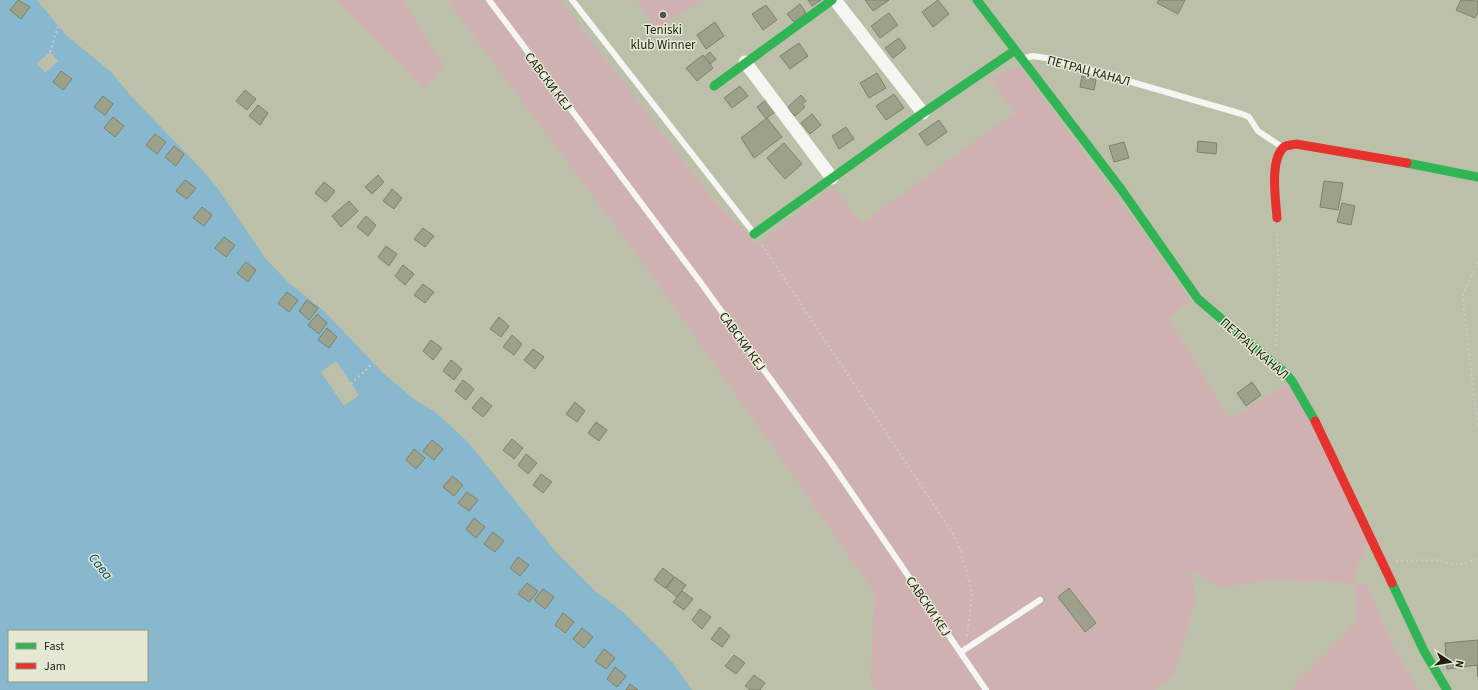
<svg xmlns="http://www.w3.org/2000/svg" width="1478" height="690" viewBox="0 0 1478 690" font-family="'Source Sans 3',sans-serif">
	<rect width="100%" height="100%" fill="#bdc0a9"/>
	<g fill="#cfb1b2">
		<polygon points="335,0 403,0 444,66 424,90"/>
		<polygon points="447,0 560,0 712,198 758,244 834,186 862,223 1014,113 990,78 1019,66 1143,232 1190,300 1169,319 1230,419 1292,381 1371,538 1358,564 1354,583 1367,585 1392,643 1418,690 1293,690 1295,684 1356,622 1357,604 1353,583 1272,580 1218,587 1192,570 1195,600 1175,674 1156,690 876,690 870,681 875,593 658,284"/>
		<polygon points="636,0 701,0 657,31"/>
	</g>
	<path fill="#87b8cd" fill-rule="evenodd" d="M0,0h37l29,35 45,37 20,24 73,76 14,17 47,69 23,24 37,30 58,61 32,27 19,11 35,32 87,109 38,38 29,22 34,34 15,16 20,28h-692zM9,631h138v50h-138z"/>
	<g fill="#bdc0a9">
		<polygon points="50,52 58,61 45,73 37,63"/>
		<polygon points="336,361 359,395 344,406 321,372"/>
	</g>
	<g fill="#9ea18a" stroke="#7e816f">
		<polygon points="18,0 30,7 21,19 10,10"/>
		<polygon points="808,0 821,0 812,6"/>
		<polygon points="865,0 889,0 873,11"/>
		<polygon points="938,0 949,14 933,27 922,12"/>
		<polygon points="1159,0 1185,0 1178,14 1157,3"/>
		<polygon points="1461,0 1478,1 1478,13 1475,18 1456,10"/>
		<polygon points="800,4 806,13 794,22 787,14"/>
		<polygon points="766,5 777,20 763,30 752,14"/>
		<polygon points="889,13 898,25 880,38 871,26"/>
		<polygon points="715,22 724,36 706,49 697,35"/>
		<polygon points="899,38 906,48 893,58 885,48"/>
		<polygon points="799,43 808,56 790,69 780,56"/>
		<polygon points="710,52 716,59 710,64 704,57"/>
		<polygon points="703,55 713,68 697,81 686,68"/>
		<polygon points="61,71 72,79 63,90 53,82"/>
		<polygon points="877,73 886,88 869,98 860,83"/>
		<polygon points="1082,76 1096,80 1094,90 1080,87"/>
		<polygon points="740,86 748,96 732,108 724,98"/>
		<polygon points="245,90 256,99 247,110 236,101"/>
		<polygon points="894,94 904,108 886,120 876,106"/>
		<polygon points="801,95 806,101 802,104 805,107 795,116 787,108"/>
		<polygon points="103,96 113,104 105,115 94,107"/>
		<polygon points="767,99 776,111 766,119 757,107"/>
		<polygon points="258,105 268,113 260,125 249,116"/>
		<polygon points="812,114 821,125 810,134 801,123"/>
		<polygon points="113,117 124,126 115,137 104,128"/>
		<polygon points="767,118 782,137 754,158 741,138"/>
		<polygon points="939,120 947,132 927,146 919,134"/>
		<polygon points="846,127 854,139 839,149 832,136"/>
		<polygon points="155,134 166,142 157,154 146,145"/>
		<polygon points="1198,141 1217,143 1216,154 1197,152"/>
		<polygon points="1124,142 1129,158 1114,162 1109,146"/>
		<polygon points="784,143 802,164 785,179 767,158"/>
		<polygon points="174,146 184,154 176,166 165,157"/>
		<polygon points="378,175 384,182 372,194 365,187"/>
		<polygon points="185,180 196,188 187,199 176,191"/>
		<polygon points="1324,181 1343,183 1338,210 1320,207"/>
		<polygon points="324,182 335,191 326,202 315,193"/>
		<polygon points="392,189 402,198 394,209 383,201"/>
		<polygon points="349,201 358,211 341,227 332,216"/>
		<polygon points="1342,203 1355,206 1351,225 1337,222"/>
		<polygon points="202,207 212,215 204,226 193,218"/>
		<polygon points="366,216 376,225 368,236 357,227"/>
		<polygon points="423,228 434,236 425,247 414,239"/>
		<polygon points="224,237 235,245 226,257 215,248"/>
		<polygon points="386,246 397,254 389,266 378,257"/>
		<polygon points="246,262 256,270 248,282 237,273"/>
		<polygon points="403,265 414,274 405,285 395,276"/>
		<polygon points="423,284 434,292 425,303 414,295"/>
		<polygon points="287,292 298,300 289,312 278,303"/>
		<polygon points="307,300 318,308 309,320 299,311"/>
		<polygon points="317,314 327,323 319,334 308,325"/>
		<polygon points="499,317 509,326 501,337 490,329"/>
		<polygon points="327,328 337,337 329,348 318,340"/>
		<polygon points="512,335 522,344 514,355 503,347"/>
		<polygon points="431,340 442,348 433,360 423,351"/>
		<polygon points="533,349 544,357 535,369 524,360"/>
		<polygon points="451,360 462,369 454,380 443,371"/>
		<polygon points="463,380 474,389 466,400 455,391"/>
		<polygon points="1252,382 1261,395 1246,406 1237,393"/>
		<polygon points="481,397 492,406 483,417 472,408"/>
		<polygon points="575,402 585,411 577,422 566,414"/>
		<polygon points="596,422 607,430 599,441 588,433"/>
		<polygon points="512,439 523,448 514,459 503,450"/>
		<polygon points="432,440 443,449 434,460 423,451"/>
		<polygon points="414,449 425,458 416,469 406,460"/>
		<polygon points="526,454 537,463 528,474 518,465"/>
		<polygon points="541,474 552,482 543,493 533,485"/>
		<polygon points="452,476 463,485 454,496 443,487"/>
		<polygon points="467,492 478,500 469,511 458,503"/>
		<polygon points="474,518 485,527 476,538 466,529"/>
		<polygon points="493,532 504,541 495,552 484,544"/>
		<polygon points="518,557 529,565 520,576 510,568"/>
		<polygon points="663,568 674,577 665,588 654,580"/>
		<polygon points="675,577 686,585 677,597 666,588"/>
		<polygon points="527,583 538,591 529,602 518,594"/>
		<polygon points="1069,588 1096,623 1085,632 1058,597"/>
		<polygon points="543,589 554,597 545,609 534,600"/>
		<polygon points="682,591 693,599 684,610 673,602"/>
		<polygon points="700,609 711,617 702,629 692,620"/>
		<polygon points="563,613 574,622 565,633 555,625"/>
		<polygon points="720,627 730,636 722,647 711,639"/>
		<polygon points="582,628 593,637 584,648 573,639"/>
		<polygon points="1478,640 1478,677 1477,665 1447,669 1445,643"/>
		<polygon points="604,649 615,658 606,669 595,661"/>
		<polygon points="734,655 745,663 736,674 725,666"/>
		<polygon points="615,667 626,676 617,687 607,679"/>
		<polygon points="754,675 765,683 760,690 750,690 745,686"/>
		<polygon points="630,684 638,690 626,690"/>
	</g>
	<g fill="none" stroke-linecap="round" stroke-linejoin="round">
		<g stroke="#c8c9c2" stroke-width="2" stroke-dasharray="2 3" stroke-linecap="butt">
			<polyline points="50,52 58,26"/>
			<polyline points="762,245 953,534 961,551 972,593 967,638"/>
			<polyline points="1478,262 1463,294 1463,302 1478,428"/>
			<polyline points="1276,346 1279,276 1277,232"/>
			<polyline points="351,384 373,363"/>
			<polyline points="1396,561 1436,560 1458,565 1474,560 1478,557"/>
		</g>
		<g stroke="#f5f6f2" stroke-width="6">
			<polyline points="489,0 701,283 832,464 986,690"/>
			<polyline points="572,0 753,232"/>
			<polyline points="1025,58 1033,56 1052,59 1242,114 1249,117 1258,131 1282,147"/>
			<polyline points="961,652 1040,600"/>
		</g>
		<g stroke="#f5f6f2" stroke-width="13">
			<polyline points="835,0 923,113"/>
			<polyline points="745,62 832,178"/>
		</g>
		<g stroke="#30b455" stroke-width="9">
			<polyline points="977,0 1121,189 1198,299 1285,373 1292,381 1315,421"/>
			<polyline points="714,86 832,0"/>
			<polyline points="1407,163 1478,177"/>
			<polyline points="754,234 923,113 1014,51"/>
			<polyline points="1392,583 1424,651 1447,690"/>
		</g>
		<g stroke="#e5322d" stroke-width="9">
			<path d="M1277,218c-1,-17 -8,-58 7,-71 3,-2 8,-2 12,-3l111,19"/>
			<polyline points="1315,421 1392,583"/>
		</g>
	</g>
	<circle fill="#555745" stroke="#e5e9d3" stroke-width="1.5" cx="663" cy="15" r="4"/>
	<g text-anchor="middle" stroke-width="3" stroke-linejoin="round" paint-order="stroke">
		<g font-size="13" fill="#1d1f0f" stroke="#e5e9d3">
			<text x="663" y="34">Teniski<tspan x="663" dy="15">klub Winner</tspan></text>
		</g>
		<g font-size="13" fill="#1d1f0f" stroke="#e5e9d3">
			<text transform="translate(1089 70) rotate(15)" y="5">ПЕТРАЦ КАНАЛ</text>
			<text transform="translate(549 81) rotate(53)" y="5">САВСКИ КЕЈ</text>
			<text transform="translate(743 341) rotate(54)" y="5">САВСКИ КЕЈ</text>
			<text transform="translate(1255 348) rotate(41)" y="5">ПЕТРАЦ КАНАЛ</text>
			<text transform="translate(929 606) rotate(56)" y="5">САВСКИ КЕЈ</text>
		</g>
		<g font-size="14" font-style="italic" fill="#003d57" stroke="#e5e9d3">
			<text transform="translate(101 566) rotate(51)" y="5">Сава</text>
		</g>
	</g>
	<rect x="8" y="630" width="140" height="52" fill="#e5e9d3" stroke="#959885"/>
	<rect x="16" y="643" width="20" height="6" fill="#30b455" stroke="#959885"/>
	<text x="44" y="650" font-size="12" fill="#1d1f0f">Fast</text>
	<rect x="16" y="663" width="20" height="6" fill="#e5322d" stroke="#959885"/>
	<text x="44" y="670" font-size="12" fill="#1d1f0f">Jam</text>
	<g transform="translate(1450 662) rotate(102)" stroke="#e5e9d3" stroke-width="3" paint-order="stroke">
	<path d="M0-3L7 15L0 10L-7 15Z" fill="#1d1f0f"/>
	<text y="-6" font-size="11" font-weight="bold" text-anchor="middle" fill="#1d1f0f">N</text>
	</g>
</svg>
